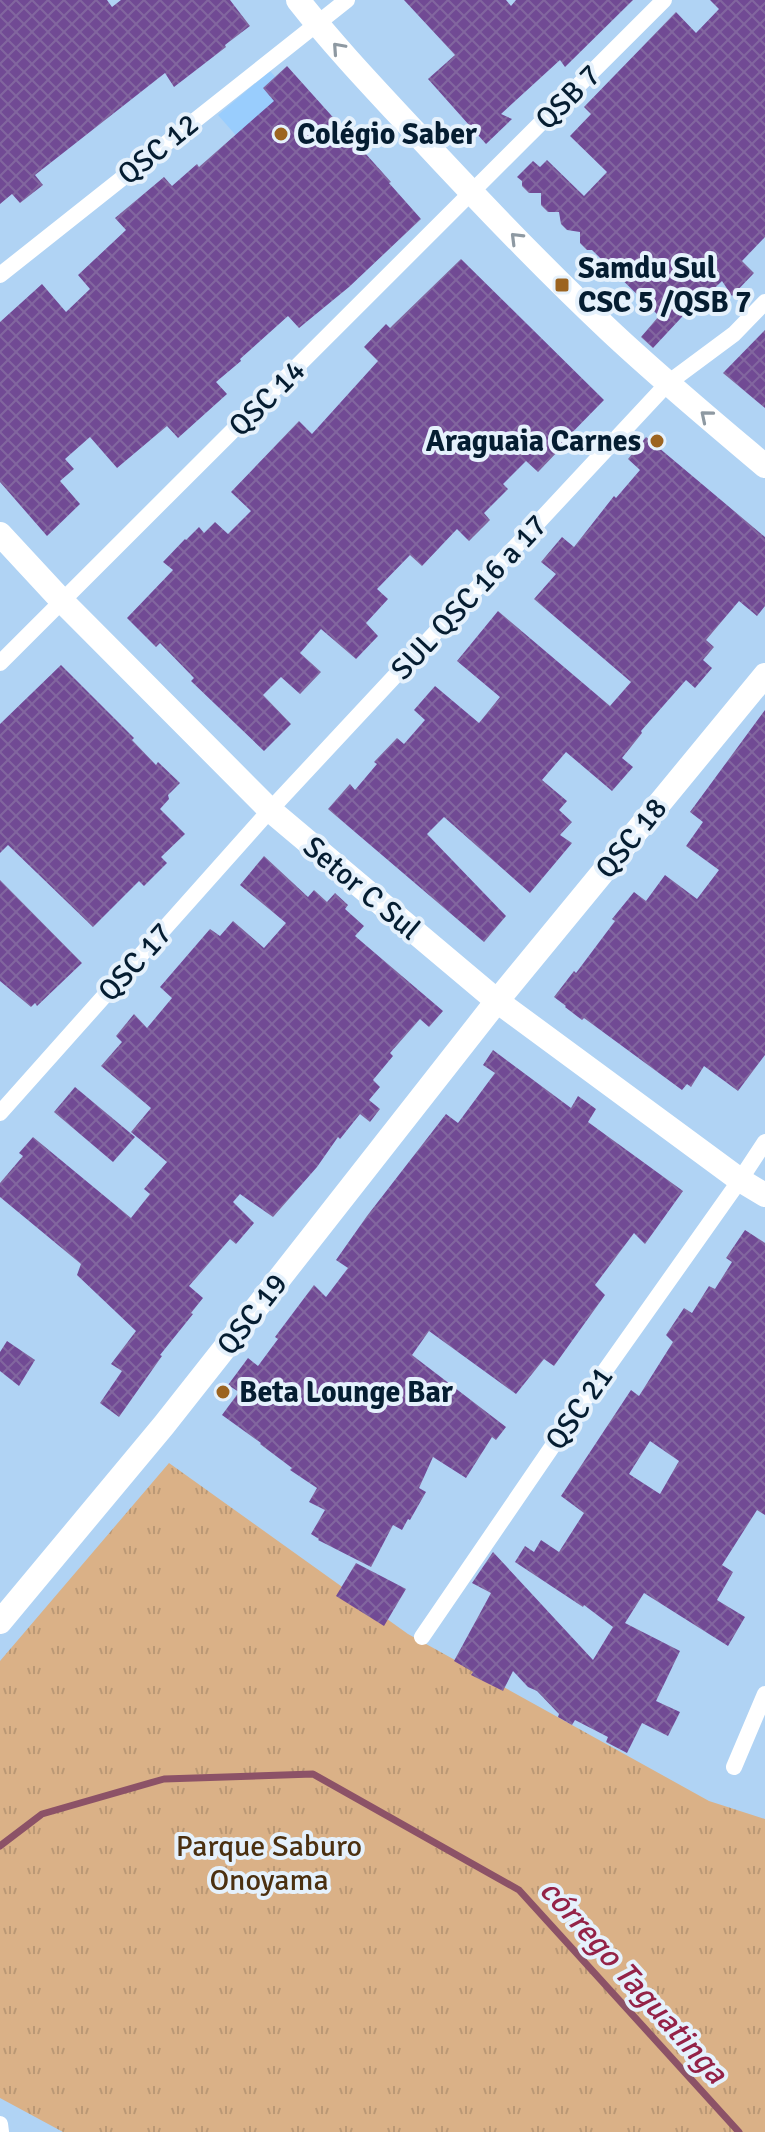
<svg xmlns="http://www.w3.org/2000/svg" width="765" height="2132" viewBox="0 0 765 2132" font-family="Signika,sans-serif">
	<defs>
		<pattern id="park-tufts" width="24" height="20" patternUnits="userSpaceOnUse" patternTransform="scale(2)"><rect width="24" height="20" fill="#dab187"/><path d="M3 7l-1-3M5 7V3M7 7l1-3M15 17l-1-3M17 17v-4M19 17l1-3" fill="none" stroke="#ba9875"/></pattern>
		<pattern id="building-cross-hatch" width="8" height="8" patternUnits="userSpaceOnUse" patternTransform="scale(2)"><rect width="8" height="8" fill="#714a94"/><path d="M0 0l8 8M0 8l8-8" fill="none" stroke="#82669f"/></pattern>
	</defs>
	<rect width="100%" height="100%" fill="#b0d3f4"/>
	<polygon fill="#99cdfd" points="270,71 344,152 292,199 218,115"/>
	<polygon fill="url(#park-tufts)" points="169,1463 408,1634 709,1801 765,1819 765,2132 63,2132 0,2098 0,1661"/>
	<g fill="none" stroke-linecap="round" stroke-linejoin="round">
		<polyline stroke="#8c5267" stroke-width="7" points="0,1846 42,1814 164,1779 313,1774 519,1890 739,2132"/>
	</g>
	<g fill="url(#building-cross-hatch)" fill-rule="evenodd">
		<polygon points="0,0 107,0 112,7 121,0 230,0 250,26 225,45 226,47 174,87 165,73 123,106 35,175 43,185 20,203 12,194 0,204"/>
		<polygon points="404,0 506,0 511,6 516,0 633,0 565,67 560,60 501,114 512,119 486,144 428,79 455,55"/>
		<polygon points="710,0 765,0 765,237 742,261 754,273 732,296 722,281 696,306 694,304 653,348 641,337 659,316 592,250 587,250 580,243 580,232 567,230 561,224 559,212 548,212 541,205 541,193 529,193 522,186 522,181 517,177 533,161 540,167 547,160 584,196 607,172 570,136 591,114 584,107 676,12 696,33 719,9"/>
		<polygon points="287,66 391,182 389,183 421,219 349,287 299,328 288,316 240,359 241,361 216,382 227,394 178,438 167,426 117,468 90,437 65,459 74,469 60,481 80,504 47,536 0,482 0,322 42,284 66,312 90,289 78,275 126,230 115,218 164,177 172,186 197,164 199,167 274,101 263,88"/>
		<polygon points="461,259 604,400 559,446 561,448 538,472 526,461 503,484 508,489 484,513 490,520 469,541 457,529 422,566 410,555 377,589 388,599 366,623 378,636 356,659 321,629 300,653 321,672 300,694 281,677 263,695 291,724 264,751 191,681 194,678 160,643 156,647 127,618 173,570 163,562 185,539 186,540 199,527 204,533 215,522 228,534 251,511 231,492 299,421 312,434 378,361 364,347 386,324 390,328"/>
		<polygon points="765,330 765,408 723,373"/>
		<polygon points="646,437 765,537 765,606 757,616 739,601 706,640 714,647 703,660 712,668 695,688 686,680 641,731 642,733 622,758 633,767 612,791 566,752 542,780 567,801 559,810 572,822 560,835 572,843 530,893 444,817 427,834 506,916 484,942 328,809 350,784 355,790 377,764 374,762 397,738 404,744 425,720 414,710 435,686 479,723 500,697 457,661 498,611 610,706 631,682 534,599 556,574 541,562 562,537 574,547 614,496 616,498 640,470 628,459"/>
		<polygon points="61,665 134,738 132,740 156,765 158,762 180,783 168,795 169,799 160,809 185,834 161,857 167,863 144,886 139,881 93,927 8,845 0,853 0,724"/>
		<polygon points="765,710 765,1055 738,1091 704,1066 691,1087 687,1084 682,1090 584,1018 582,1020 565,1007 566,1006 554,997 574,971 576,973 615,921 612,919 634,892 646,901 665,875 697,899 719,870 686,846 703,822 690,812"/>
		<polygon points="264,856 308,897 314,890 327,902 335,893 348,905 345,909 364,926 355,936 443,1011 429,1027 420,1019 390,1053 393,1056 373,1080 380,1087 369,1100 380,1109 370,1122 360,1114 340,1139 338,1137 317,1167 273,1217 240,1194 233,1202 254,1223 236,1244 230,1239 189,1286 203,1298 191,1313 193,1314 160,1355 162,1356 119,1417 100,1403 122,1371 111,1364 136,1331 77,1275 81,1264 0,1197 0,1183 23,1156 19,1153 33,1137 131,1218 150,1194 144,1189 167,1162 131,1132 151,1108 101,1066 122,1042 116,1036 134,1014 147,1028 172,998 160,987 210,929 220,936 233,921 264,948 286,923 240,885"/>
		<polygon points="0,880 82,963 37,1006 35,1003 31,1007 0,981"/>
		<polygon points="493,1050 571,1108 578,1096 596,1109 588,1122 683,1191 645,1244 634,1233 595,1285 605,1295 554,1366 544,1359 516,1394 429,1331 412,1355 506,1427 496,1440 492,1437 466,1478 433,1457 419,1488 426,1492 410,1520 408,1519 402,1530 393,1525 371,1567 318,1540 319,1539 311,1534 325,1510 309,1502 317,1488 290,1470 292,1468 260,1444 261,1443 222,1415 239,1392 228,1385 248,1358 258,1366 278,1339 275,1337 314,1285 326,1297 348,1268 336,1260 367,1216 446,1114 458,1123 495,1073 483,1065"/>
		<polygon points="75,1087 135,1137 113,1162 54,1112"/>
		<path d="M745,1230l20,13v272l-8,-5 -35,55 11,7 -16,28 28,17 -17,29 -84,-53 -19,30 55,28 -24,50 24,11 -12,24 -26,-13 -15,30 -21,-11 2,-5 -33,-17 -3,5 -14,-8 1,-3 -22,-23 -9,-4 -15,-16 -10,20 -32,-16 2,-3 -19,-11 37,-68 -19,-10 21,-31 100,108 20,-33 -29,-22 -1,2 -68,-45 10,-16 9,6 7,-12 18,12 25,-39 -23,-17 70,-106 8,6 34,-54 -7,-7 18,-27 8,5 17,-27 6,3 17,-27 -6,-4zM650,1441l29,20 -19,33 -31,-20z"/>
		<polygon points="7,1341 35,1360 19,1386 0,1371 0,1352"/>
		<polygon points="356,1563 406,1589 384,1626 336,1596"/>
	</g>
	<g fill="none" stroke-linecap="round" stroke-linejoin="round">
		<g stroke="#fff" stroke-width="16">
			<polyline points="0,275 347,0"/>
			<polyline points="0,663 664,0"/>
			<polyline points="0,1113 270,810 668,383 734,334 765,302"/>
			<polyline points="422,1637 580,1406 740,1180 765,1142"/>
			<polyline points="734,1767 765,1694"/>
			<polyline points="0,2124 1,2132"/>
		</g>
		<g stroke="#fff" stroke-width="24">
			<path d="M298,0c36,46 77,89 117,132 63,68 127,135 195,199 50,47 103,91 155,135"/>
			<polyline points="0,534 63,602 270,810 497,1001 740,1180 765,1195"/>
			<polyline points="0,1622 164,1425 250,1316 497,1001 765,675"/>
		</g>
	</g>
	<defs><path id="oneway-chevron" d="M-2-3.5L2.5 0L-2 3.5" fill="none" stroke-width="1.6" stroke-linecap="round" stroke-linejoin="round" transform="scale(2)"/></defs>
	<g stroke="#8e99a2">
		<use href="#oneway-chevron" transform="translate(338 48) rotate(-132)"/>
		<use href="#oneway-chevron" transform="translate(516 238) rotate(-135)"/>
		<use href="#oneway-chevron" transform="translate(706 416) rotate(-140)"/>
	</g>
	<g fill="#9c6420" stroke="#e5f1fc" stroke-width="3">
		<circle cx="281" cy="134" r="8"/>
		<rect x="554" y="277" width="16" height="16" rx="4"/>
		<circle cx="657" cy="441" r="8"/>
		<circle cx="223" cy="1392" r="8"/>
	</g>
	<g text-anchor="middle" stroke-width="8" stroke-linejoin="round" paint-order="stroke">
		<g font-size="30" fill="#051d31" stroke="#e5f1fc">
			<text transform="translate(568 97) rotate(-45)" y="10">QSB 7</text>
			<text transform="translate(158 149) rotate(-39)" y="10">QSC 12</text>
			<text transform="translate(267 398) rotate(-45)" y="10">QSC 14</text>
			<text transform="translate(469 597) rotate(-47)" y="10">SUL QSC 16 a 17</text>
			<text transform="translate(631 838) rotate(-51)" y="10">QSC 18</text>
			<text transform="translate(362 888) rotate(40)" y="10">Setor C Sul</text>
			<text transform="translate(135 962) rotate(-48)" y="10">QSC 17</text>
			<text transform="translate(252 1314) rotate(-52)" y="10">QSC 19</text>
			<text transform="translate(579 1408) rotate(-55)" y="10">QSC 21</text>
		</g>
		<g font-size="30" font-weight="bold" fill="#051d31" stroke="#e5f1fc" text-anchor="start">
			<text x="297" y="144">Colégio Saber</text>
			<text x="578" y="278">Samdu Sul<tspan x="578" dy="34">CSC 5 /QSB 7</tspan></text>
			<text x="641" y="451" text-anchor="end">Araguaia Carnes</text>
			<text x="239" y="1402">Beta Lounge Bar</text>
		</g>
		<g font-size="30" fill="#4b3010" stroke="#e5f1fc">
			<text x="269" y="1856">Parque Saburo<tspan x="269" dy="34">Onoyama</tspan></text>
		</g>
		<g font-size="32" font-style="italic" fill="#942247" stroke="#e5f1fc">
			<text transform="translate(634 1981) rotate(48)" y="11">córrego Taguatinga</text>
		</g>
	</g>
</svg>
